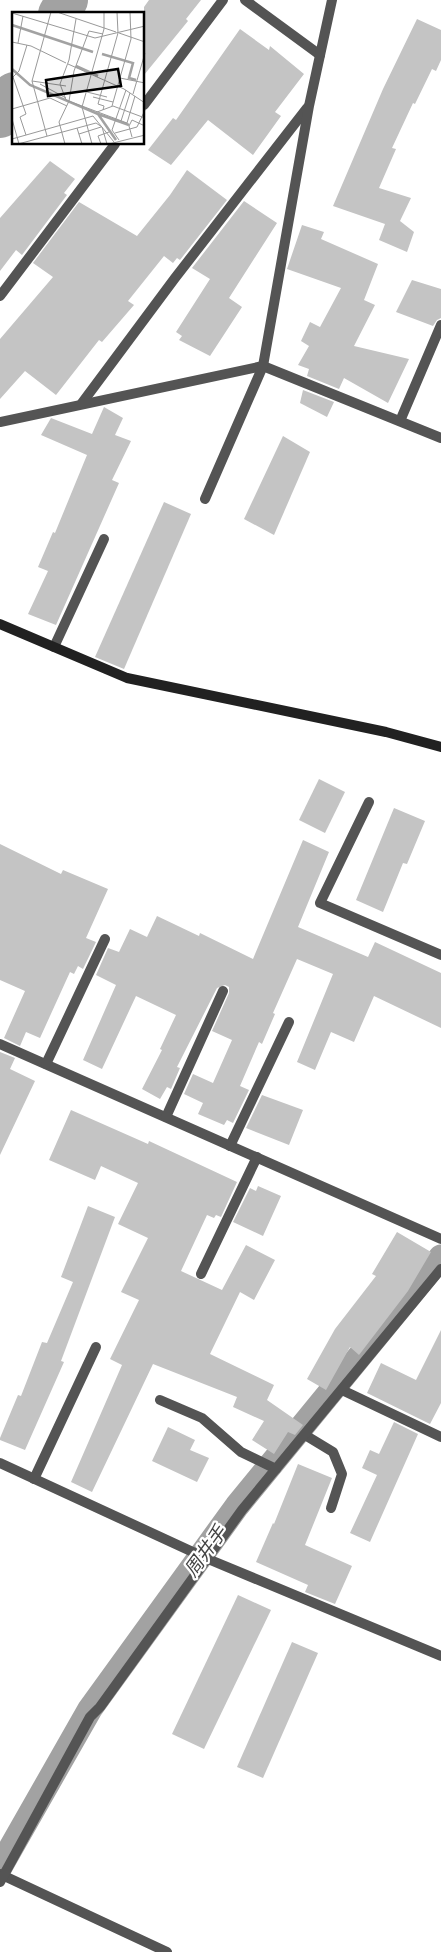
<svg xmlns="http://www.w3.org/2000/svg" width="441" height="1952" viewBox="0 0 441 1952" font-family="Manrope,'Noto Sans JP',sans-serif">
	<rect width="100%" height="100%" fill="#fff"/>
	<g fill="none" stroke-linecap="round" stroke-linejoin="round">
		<polyline stroke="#a2a2a2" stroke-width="25" points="0,1867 90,1709 237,1506 441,1257"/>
		<g stroke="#a2a2a2" stroke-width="42">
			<polyline points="59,14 67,0"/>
			<polyline points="0,117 14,93"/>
		</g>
	</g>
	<g fill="#c4c4c4">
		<polygon points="149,0 201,0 186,19 188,21 144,75 144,7"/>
		<polygon points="417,19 441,30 441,60 436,71 432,69 415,104 413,103 392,148 396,149 379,188 411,198 400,221 414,232 407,252 379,240 385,224 333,206 383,89"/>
		<polygon points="240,29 269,50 270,46 304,74 275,112 281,116 253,155 208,120 171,165 148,150 173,118 176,120"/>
		<polygon points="50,161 75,179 64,193 67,195 22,255 16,250 0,271 0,218"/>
		<polygon points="187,170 227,200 180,260 177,258 173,263 164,256 128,301 134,305 102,342 99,340 56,395 25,371 0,399 0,339 53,277 33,263 79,202 137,236 170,195"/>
		<polygon points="244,201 277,223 229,298 242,307 210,356 179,340 182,336 176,332 210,279 192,268"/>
		<polygon points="302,225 324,232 321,239 378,264 364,300 375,305 354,346 409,359 388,403 344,378 339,389 307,376 309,369 298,365 309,346 301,341 310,322 320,327 341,288 287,269"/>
		<polygon points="412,280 441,289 441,318 437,320 433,326 396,312"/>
		<polygon points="303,390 334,402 327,417 300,403"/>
		<polygon points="104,407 123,418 115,435 131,441 112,480 119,483 56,625 28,614 48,571 38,567 53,532 55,533 87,455 41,435 51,418 92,434"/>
		<polygon points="283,436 310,452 274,535 244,519"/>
		<polygon points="164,502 191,514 124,669 95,657"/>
		<polygon points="319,779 345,792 325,833 299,820"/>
		<polygon points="394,808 425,821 407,864 403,863 383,912 356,900"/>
		<polygon points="303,840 329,852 298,927 368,957 375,942 441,973 441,1028 374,996 354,1042 331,1032 315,1070 297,1062 333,974 297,959 273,1013 275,1014 262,1044 259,1042 240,1086 249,1090 233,1123 227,1120 224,1125 198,1114 203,1103 184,1094 193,1074 213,1083 232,1040 212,1031 229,993 229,987 225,985 217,988 177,1067 180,1068 171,1089 167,1087 160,1099 142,1089 162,1050 160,1049 176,1015 136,996 102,1069 83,1060 116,985 96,975 108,948 119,952 130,929 147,937 157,916 199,936 200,933 253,959"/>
		<polygon points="0,844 61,874 63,870 108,889 86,938 96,942 83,969 78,966 74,974 70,972 40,1038 26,1032 20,1046 4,1038 25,991 0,980"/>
		<polygon points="0,1052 15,1058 10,1069 35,1081 0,1155"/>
		<polygon points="262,1095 303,1110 289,1145 246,1128"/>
		<polygon points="71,1110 148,1144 149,1141 237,1182 221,1217 216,1215 214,1218 207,1215 181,1271 222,1290 246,1245 275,1260 254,1300 240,1292 210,1354 274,1385 267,1400 303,1425 295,1435 288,1432 274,1454 252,1440 264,1421 233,1407 237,1397 153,1364 92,1492 71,1482 122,1365 110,1359 139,1300 121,1292 148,1238 118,1224 138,1183 101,1166 95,1180 49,1160"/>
		<polygon points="258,1186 281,1196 263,1236 233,1222 250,1188 256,1191"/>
		<polygon points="88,1206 115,1217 61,1361 64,1362 25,1450 0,1440 0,1438 18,1395 21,1396 42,1342 47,1343 73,1282 61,1277"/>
		<polygon points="397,1232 431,1252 408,1291 359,1355 350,1347 326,1390 307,1379 335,1329 376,1276 372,1274"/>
		<polygon points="441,1330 441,1403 430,1424 367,1393 381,1363 416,1380"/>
		<polygon points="394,1422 418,1434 370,1542 350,1533 377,1475 362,1468 370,1450 379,1454"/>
		<polygon points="168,1427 195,1440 190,1450 209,1458 197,1482 152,1461"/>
		<polygon points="298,1464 332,1478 305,1545 352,1566 335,1604 305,1592 308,1585 256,1562 273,1523 274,1524"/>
		<polygon points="238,1595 271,1610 204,1749 172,1734"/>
		<polygon points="292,1642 318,1653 263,1778 237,1767"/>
	</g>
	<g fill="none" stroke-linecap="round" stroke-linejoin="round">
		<g stroke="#545454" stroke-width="10">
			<polyline points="245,0 320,55"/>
			<polyline points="144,105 223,0"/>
			<polyline points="0,296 115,144"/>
			<polyline points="82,403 175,278 307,108"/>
			<polyline points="400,421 441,325"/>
			<polyline points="0,422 263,366 441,438"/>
			<polyline points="205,499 263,366 309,106 332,0"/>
			<polyline points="54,647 104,539"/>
			<polyline points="369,802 320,903 441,955"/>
			<polyline points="0,1044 441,1239"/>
			<polyline points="46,1064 105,939"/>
			<polyline points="166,1117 223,991"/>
			<polyline points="230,1146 289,1022"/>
			<polyline points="201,1274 257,1157"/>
			<polyline points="342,1390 441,1437"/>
			<polyline points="160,1400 202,1418 241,1452 276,1469"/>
			<polyline points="305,1435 333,1452 342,1474 331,1508"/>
			<polyline points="0,1463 208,1559 441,1656"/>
			<polyline points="34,1479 96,1347"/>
			<polyline points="0,1874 167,1952"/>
			<polyline points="0,1882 90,1717 100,1707 242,1510 441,1269"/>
		</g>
		<polyline stroke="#212121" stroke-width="10" points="0,624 127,678 386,732 441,747"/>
	</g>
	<g text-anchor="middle" stroke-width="4.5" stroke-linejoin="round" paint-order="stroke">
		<g font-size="19" font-style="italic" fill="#434343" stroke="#fff">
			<text transform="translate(205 1551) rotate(-54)" y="7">周井手</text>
		</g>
	</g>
	<g transform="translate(12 12)">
		<rect width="132" height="132" fill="#fff"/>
		<path fill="none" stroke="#a2a2a2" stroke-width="2.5" d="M0,13l81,27M90,42l31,9 -4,15 7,2M64,54l22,10M0,57l18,16 68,29 18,26M86,102l31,11"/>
		<path fill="none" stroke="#999" stroke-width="1" d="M45,0l59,20M0,1l83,25 50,-12M64,7l-7,41 -9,24 6,16 61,23 8,-27M107,21l26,9M0,30l19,4 35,17M6,31l5,-27M56,52l56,25 21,14M1,65l13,37 -6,3 6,18M1,65l6,-6 8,-26M108,66l25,5M20,69l34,5M28,72l26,14M75,80l20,5M121,82l12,-41M81,85l20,5M100,94l19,-67 -1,-27M0,97l38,-11 17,8M91,98l1,-4 -6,-2 20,-71 -1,-21M85,100l16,-6 32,12M0,107l7,25M109,109l9,-28M65,116l5,16M103,121l22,-6 8,-17M67,122l22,-7M35,124l-15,-55 19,-69M120,125l-3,-11 3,-6 13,6M0,127l81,-23 21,26M107,128l-7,-10 14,-40M6,132l78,-21 6,4 5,17M53,132l-6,-22 10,-21 5,-30 15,-40 14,3M80,132l-10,-37 22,-78v-17M89,132l-3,-8 11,-4M97,132l36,-9"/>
		<path fill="#000" fill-opacity="0.15" stroke="#000" stroke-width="2.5" d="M106,57l3,17 -73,10 -2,-16z"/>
		<rect width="132" height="132" fill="none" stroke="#000" stroke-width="2.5"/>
	</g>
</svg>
